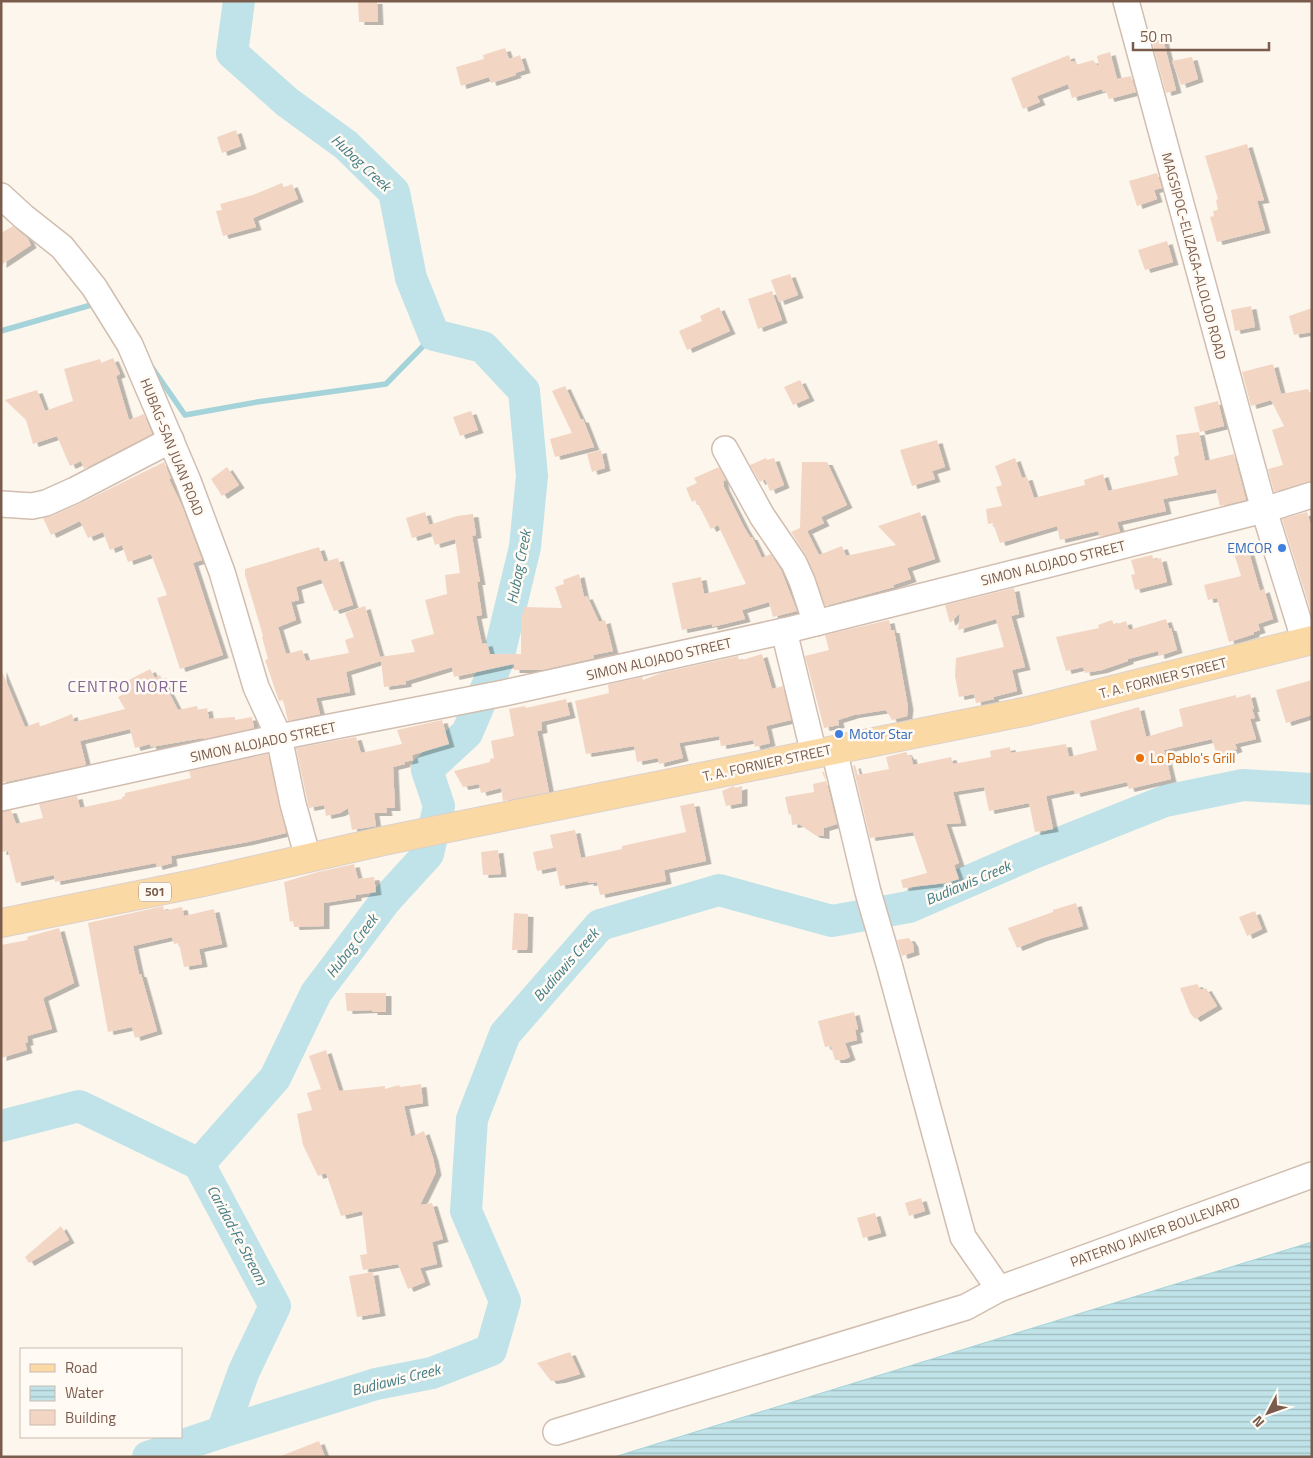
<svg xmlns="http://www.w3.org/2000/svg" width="1313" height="1458" viewBox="0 0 1313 1458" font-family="'Titillium Web',sans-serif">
	<defs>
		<pattern id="water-rules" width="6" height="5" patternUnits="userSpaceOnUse" patternTransform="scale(1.25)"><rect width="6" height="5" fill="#bfe3e8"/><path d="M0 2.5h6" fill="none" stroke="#a0bbbe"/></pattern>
		<filter id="shadow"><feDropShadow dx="5.5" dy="3" stdDeviation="0" flood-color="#0004"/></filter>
	</defs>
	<rect width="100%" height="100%" fill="#fdf6ec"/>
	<polygon fill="url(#water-rules)" stroke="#a5d3da" points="1312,1242 1312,1457 614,1457"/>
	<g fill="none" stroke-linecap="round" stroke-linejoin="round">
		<g stroke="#a5d3da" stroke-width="5.5">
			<polyline points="1,331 98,303"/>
			<polyline points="151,366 185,415 257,402 386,384 434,335"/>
		</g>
		<g stroke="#bfe3e8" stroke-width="32">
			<polyline points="1,1126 79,1106 199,1164 275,1306 244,1371 222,1432 148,1457"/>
			<polyline points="199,1164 275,1078 316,993 386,900 428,854 439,806 427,770 467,733 497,663 525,547 532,476 524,391 483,347 434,335 411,278 394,192 346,145 287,102 232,53 239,1"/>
			<polyline points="222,1432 376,1384 432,1373 491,1350 505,1301 466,1211 472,1119 505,1034 600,925 719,890 832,921 909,907 1029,855 1165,801 1243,785 1312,789"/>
		</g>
	</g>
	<g fill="#f3d5c3" filter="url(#shadow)">
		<polygon points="358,1 377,1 378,22 359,22"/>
		<polygon points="1163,39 1176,90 1166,93 1152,42"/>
		<polygon points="505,48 509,59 520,55 525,70 515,73 516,75 491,83 489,77 461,86 456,67 484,59 483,55"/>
		<polygon points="1110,52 1117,79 1131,76 1136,92 1109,99 1106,91 1103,92 1102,89 1072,98 1068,84 1037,96 1040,102 1023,109 1011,78 1069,55 1071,62 1074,61 1076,65 1093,60 1097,65 1099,65 1097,56"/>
		<polygon points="1192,57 1198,79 1181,85 1172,61"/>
		<polygon points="236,130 241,146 222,153 217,137"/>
		<polygon points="1247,144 1264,200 1257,201 1265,230 1217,242 1210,217 1214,216 1213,211 1218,210 1216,200 1218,199 1205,156"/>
		<polygon points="1157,173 1162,188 1154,190 1157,199 1137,206 1129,181"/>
		<polygon points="282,183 284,188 292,184 298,199 253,218 256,227 223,236 216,211 222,210 220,204 253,195"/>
		<polygon points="13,226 28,239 31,245 1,265 1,233"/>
		<polygon points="1167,241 1173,262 1145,270 1138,250"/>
		<polygon points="790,274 798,295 779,302 771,280"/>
		<polygon points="772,291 782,320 758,329 748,299"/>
		<polygon points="1251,306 1255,327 1235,331 1231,310"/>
		<polygon points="719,307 730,331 687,350 679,331 702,321 700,316"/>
		<polygon points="1312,308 1312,332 1294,335 1289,316"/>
		<polygon points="113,358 120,374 116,376 129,420 144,414 152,434 84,469 81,461 70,466 57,436 33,444 26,420 5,400 37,390 45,411 73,401 64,369 100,359 101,363"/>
		<polygon points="1273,364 1281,394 1308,389 1312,397 1312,481 1274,492 1268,469 1283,465 1272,430 1284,426 1271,400 1251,406 1242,372"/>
		<polygon points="800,380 809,398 793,405 784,387"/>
		<polygon points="565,386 581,420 583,419 594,447 555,457 550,439 572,433 552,391"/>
		<polygon points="1218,401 1224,426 1200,432 1194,407"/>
		<polygon points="471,411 478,430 460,436 453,417"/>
		<polygon points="1199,432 1205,461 1234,454 1246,500 1220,506 1216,489 1163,499 1166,511 1117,522 1120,532 1100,537 1098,531 1060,540 1057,526 1000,543 993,523 988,524 986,509 1002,506 996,487 1002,485 995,466 1015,458 1022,478 1027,477 1034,498 1085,485 1084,480 1103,474 1108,491 1178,475 1174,457 1179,455 1176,435"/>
		<polygon points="937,440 945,467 932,471 935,479 912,486 900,450"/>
		<polygon points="601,450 605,468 592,472 587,454"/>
		<polygon points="766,458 767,460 774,458 784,485 770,491 765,479 760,482 750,465"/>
		<polygon points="164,462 171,479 169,479 182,506 202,560 193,563 223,655 180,669 157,598 167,595 151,554 128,562 122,545 110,550 103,532 88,538 80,521 51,535 43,518 52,516 81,503"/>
		<polygon points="802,462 827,462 847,505 821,517 824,523 807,531 819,555 842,546 846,556 896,545 878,526 920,512 935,559 907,568 911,579 893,585 894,587 825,606 807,557 791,532 800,528"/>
		<polygon points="227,467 239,485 222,496 211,479"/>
		<polygon points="719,467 726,480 723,481 724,487 744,527 750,537 752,537 762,558 771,554 781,570 797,611 773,617 769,602 742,610 745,619 712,627 712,624 682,630 672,583 701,577 704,594 746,584 718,525 711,529 696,500 692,502 686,488 697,483 694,478"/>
		<polygon points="425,512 431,530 429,525 457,516 473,514 476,535 472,536 480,582 477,582 482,615 476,616 482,644 487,643 490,654 521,654 521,614 524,614 524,607 562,608 555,587 564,584 563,580 579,574 584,597 587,596 599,622 605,620 613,651 593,655 594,658 542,670 514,670 514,664 454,677 452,667 406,681 406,684 384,687 381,661 346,672 350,692 316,698 320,714 288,721 283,700 279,701 265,660 268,659 262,637 263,636 245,575 245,569 319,547 324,562 338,558 353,605 334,611 321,579 296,587 299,600 291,602 296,620 278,627 286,654 302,650 306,661 349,653 345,640 354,637 345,613 365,606 380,657 415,652 411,640 434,634 425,600 447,594 445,575 460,573 455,539 435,545 431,532 412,538 406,518"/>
		<polygon points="1307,512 1312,529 1312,615 1282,519"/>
		<polygon points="1248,549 1260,591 1264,589 1273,619 1258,624 1260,630 1254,632 1254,634 1229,642 1217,598 1208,600 1204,585 1241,576 1234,553"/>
		<polygon points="1152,555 1154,560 1161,558 1167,582 1135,590 1131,575 1135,574 1131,560"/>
		<polygon points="1014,588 1019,614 1011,616 1025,667 1012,670 1017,691 993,697 994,699 976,703 974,694 959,697 955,676 956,658 1004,647 996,619 958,630 960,613 950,623 945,605"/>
		<polygon points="1166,619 1169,628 1171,628 1177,650 1159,656 1158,651 1128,659 1128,661 1102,670 1085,673 1083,667 1066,671 1056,637 1099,628 1098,625 1112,620 1114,625 1126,621 1129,630"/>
		<polygon points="889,620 891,630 894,630 908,707 907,716 892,720 886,710 854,715 838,720 839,725 824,728 805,656 829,650 825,635"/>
		<polygon points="762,654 772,689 783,686 791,720 766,726 770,743 755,747 753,740 721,746 719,736 679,743 683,758 659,764 658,758 637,762 634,746 586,754 575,701 609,693 608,685 610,684 642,677 643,680 661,673 738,656 739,661"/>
		<polygon points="1,669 25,727 39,722 40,727 72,714 74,722 125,709 118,697 130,691 125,682 150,669 155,678 160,675 178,710 197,706 198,710 207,708 209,719 235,717 235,720 252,717 254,728 204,739 203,738 151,747 150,744 135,748 130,729 80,741 86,765 1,783"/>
		<polygon points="1312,680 1312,715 1286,723 1276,690"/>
		<polygon points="1250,694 1254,709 1252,709 1255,718 1250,719 1256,739 1235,744 1237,749 1217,756 1212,739 1164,750 1171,779 1129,789 1127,782 1075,794 1074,790 1046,796 1053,829 1035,832 1029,803 989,811 984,787 953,792 961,823 946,824 959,863 954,865 959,879 946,883 903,888 901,880 927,873 913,832 870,838 853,766 855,765 858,775 889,769 886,757 906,752 909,757 911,756 913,765 951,757 953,764 991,757 990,751 1010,747 1011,753 1066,744 1069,757 1097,750 1090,721 1139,707 1146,737 1183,726 1179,709 1236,695 1236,698"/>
		<polygon points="566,699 570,715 541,722 542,730 537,731 549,792 503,801 501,788 481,793 479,784 463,787 454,771 490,762 490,759 494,758 491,741 514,736 509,709 525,706 526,708"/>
		<polygon points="442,720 449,744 412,755 413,760 405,762 405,764 393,767 395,808 386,808 387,813 374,813 376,826 352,830 348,808 340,813 326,816 324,805 309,808 296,748 356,737 361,753 402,744 397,730"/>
		<polygon points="268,754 286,833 248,842 171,856 172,863 157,867 156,863 55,882 54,875 16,883 8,851 1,852 1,812 11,810 16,824 43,818 39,804 77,796 80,808 122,799 122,797 125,796 125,793 191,778 189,771"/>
		<polygon points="822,772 824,772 837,824 824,828 824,836 815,835 799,824 792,825 791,814 789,815 785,797 814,792 813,784 826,781"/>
		<polygon points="734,786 735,788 742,786 742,803 726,806 722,791"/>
		<polygon points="694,803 706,861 664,870 666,881 600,895 597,882 588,883 588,881 560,886 556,867 537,871 533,852 553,848 550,835 575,830 581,858 622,849 622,846 686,832 680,806"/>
		<polygon points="498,850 501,874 483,875 481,852"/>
		<polygon points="354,864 358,879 374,877 376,892 356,895 356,898 324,903 324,926 294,927 293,921 290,922 284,882 318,872"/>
		<polygon points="1076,903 1083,926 1042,938 1017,948 1008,928 1053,912 1053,910"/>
		<polygon points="163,906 164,911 182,907 184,916 214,909 222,944 199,949 202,964 184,967 179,943 174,944 172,937 133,946 139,974 141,974 157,1031 135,1038 132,1027 108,1032 88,923"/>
		<polygon points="1255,911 1262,929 1247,936 1239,917"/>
		<polygon points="514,913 528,914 527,950 512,950"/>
		<polygon points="59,928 74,983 43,998 52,1029 27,1036 28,1042 25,1043 27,1050 1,1058 1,945 28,940 27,937"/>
		<polygon points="909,938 913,944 914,952 902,956 897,940"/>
		<polygon points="1197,984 1201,990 1206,988 1217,1006 1195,1019 1190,1013 1180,988"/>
		<polygon points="345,993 386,993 386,1012 372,1012 372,1010 347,1011"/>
		<polygon points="854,1012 858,1029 855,1030 857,1040 845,1043 850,1057 843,1060 835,1060 831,1046 825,1047 818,1021"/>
		<polygon points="326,1050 339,1091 385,1086 385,1089 399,1085 400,1087 421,1084 423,1103 404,1106 411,1137 424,1131 433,1158 436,1172 420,1205 432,1203 443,1239 432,1242 437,1264 420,1268 425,1282 408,1289 398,1264 363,1270 360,1255 367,1254 362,1211 341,1216 326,1173 318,1176 303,1145 297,1114 312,1110 307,1093 321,1089 309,1056"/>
		<polygon points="921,1198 925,1211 909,1216 905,1203"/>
		<polygon points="875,1213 881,1233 863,1238 857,1218"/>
		<polygon points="61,1226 69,1240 29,1263 25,1257"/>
		<polygon points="373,1272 380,1313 357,1317 349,1276"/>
		<polygon points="570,1352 580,1374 560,1380 551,1381 537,1363"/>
		<polygon points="319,1441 325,1457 281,1457 281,1456"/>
	</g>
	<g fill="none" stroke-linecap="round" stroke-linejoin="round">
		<defs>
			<g id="minor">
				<polyline points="1126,1 1264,510 1305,642"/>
				<polyline points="1,196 24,217 62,247 94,287 130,345 188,481 222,572 256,687 279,737 293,804 308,858"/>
				<polyline points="725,449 762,516 794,563 802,581 816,623"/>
				<polyline points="1,504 32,506 46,503 75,490 171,440"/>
				<polyline points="784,631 814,754"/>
				<polyline points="834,750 868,892 889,964 963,1237 999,1289"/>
				<polyline points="1,798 279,737 504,693 784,631 1264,510 1312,495"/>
				<polyline points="556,1432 966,1307 999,1289 1312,1175"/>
			</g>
			<polyline id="major" points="1,923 203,882 383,841 1028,711 1312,640"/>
		</defs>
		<use href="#minor" stroke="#d1beb0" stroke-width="28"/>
		<use href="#major" stroke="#dad1cd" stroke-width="30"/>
		<use href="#minor" stroke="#fff" stroke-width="25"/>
		<use href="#major" stroke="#fbd9a5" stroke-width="28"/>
	</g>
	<g fill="#3f7fe0" stroke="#fffaf3" stroke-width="2">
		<circle cx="1282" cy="548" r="5"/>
		<circle cx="839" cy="734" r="5"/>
	</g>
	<circle fill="#e8710a" stroke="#fffaf3" stroke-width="2" cx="1140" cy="758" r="5"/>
	<g text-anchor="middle" stroke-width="5" stroke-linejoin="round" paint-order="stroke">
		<rect fill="#fffaf3" stroke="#a28b7f" stroke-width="1" x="139" y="882.5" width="32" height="19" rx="4"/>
		<g font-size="12" font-weight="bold" fill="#7a5c4d">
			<text x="155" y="896">501</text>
		</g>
		<g font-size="14" fill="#7a5c4d" stroke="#fffaf3">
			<text transform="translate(1194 256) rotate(75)" y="5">MAGSIPOC-ELIZAGA-ALOLOD ROAD</text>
			<text transform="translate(172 447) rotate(68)" y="5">HUBAG-SAN JUAN ROAD</text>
			<text transform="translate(1053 563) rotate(-14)" y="5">SIMON ALOJADO STREET</text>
			<text transform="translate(659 659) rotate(-13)" y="5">SIMON ALOJADO STREET</text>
			<text transform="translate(1163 678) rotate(-14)" y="5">T. A. FORNIER STREET</text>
			<text transform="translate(263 742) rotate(-12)" y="5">SIMON ALOJADO STREET</text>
			<text transform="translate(767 763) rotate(-12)" y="5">T. A. FORNIER STREET</text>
			<text transform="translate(1155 1232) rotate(-20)" y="5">PATERNO JAVIER BOULEVARD</text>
		</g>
		<g font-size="14" fill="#366cbe" stroke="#fffaf3" text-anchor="end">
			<text x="1272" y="553">EMCOR</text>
			<text x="849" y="739" text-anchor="start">Motor Star</text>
		</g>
		<g font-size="14" fill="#c56008" stroke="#fffaf3" text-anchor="start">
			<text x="1150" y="763">Lo Pablo's Grill</text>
		</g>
		<g font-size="15" font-style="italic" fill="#437c86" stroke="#fffaf3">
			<text transform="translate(361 163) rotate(43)" y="5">Hubag Creek</text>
			<text transform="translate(519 567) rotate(-79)" y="5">Hubag Creek</text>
			<text transform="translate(968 883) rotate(-23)" y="5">Budiawis Creek</text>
			<text transform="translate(352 946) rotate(-53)" y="5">Hubag Creek</text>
			<text transform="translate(566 965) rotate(-49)" y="5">Budiawis Creek</text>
			<text transform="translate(237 1235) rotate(62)" y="5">Caridad-Fe Stream</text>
			<text transform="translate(396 1380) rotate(-14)" y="5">Budiawis Creek</text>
		</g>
		<g font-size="16" letter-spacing="1" fill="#846695" stroke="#fffaf3">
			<text x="128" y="692">CENTRO NORTE</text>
		</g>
	</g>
	<rect width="1313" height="1458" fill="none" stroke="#7a5c4d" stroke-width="5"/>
	<rect x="20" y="1348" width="162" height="90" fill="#fffaf3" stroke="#cabbb1"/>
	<rect x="30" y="1364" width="25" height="8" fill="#fbd9a5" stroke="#cabbb1"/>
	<text x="65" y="1373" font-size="15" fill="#7a5c4d">Road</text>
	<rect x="30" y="1386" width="25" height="15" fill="url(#water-rules)" stroke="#cabbb1"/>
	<text x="65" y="1398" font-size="15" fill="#7a5c4d">Water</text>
	<rect x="30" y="1410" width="25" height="15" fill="#f3d5c3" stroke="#cabbb1"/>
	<text x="65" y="1423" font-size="15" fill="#7a5c4d">Building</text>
	<g transform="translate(1268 1413) rotate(229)" stroke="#fffaf3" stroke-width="4" paint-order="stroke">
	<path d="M0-4L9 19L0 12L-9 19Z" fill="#7a5c4d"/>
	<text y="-8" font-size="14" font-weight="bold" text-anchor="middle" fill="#7a5c4d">N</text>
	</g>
	<path d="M1133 42v8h136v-8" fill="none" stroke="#7a5c4d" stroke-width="2.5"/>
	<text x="1140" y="42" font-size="15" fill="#7a5c4d" stroke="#fffaf3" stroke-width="4" paint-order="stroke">50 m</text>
</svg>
